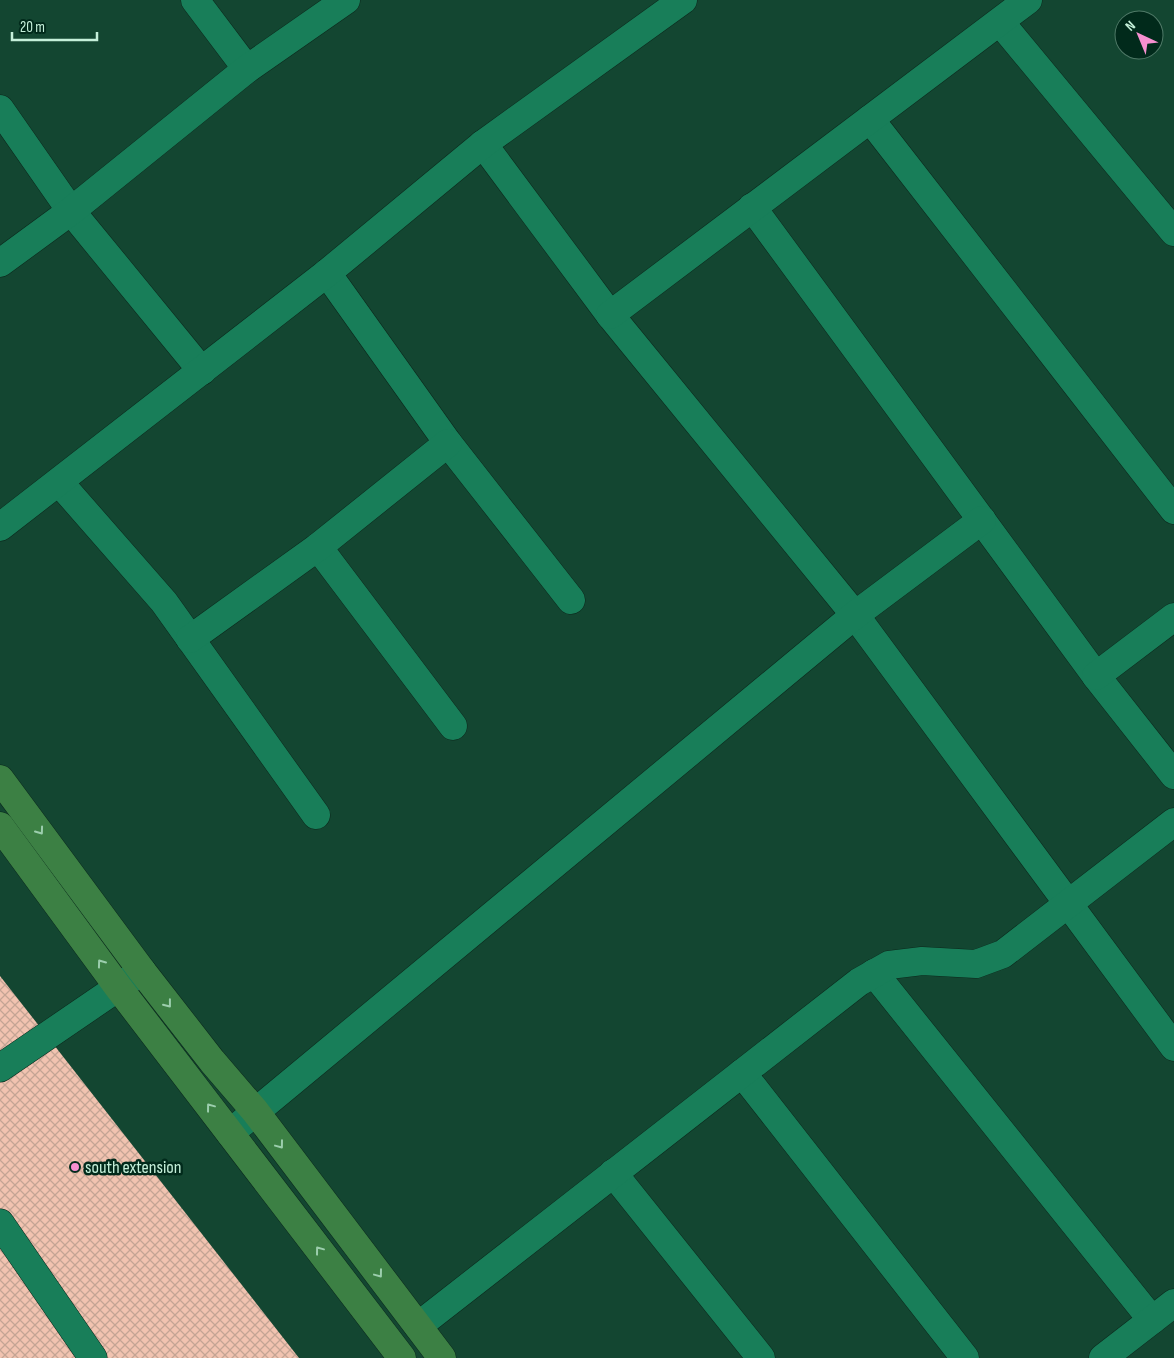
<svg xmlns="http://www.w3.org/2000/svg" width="1174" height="1358" viewBox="0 0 1174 1358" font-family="'Sofia Sans Condensed',sans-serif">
	<defs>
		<pattern id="building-cross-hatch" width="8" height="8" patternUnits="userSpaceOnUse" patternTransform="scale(1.25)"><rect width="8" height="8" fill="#f1c3b0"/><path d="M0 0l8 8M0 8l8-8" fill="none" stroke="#c4a494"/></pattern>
	</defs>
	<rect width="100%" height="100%" fill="#134631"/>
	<polygon fill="url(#building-cross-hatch)" points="0,976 299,1358 0,1358"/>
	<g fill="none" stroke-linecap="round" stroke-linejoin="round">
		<defs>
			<g id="street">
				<polyline points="195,0 247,69"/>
				<polyline points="1000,22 1174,232"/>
				<polyline points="0,109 71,211 202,371"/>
				<polyline points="870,119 1174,510"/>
				<polyline points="483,144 610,315 855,615 1174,1047"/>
				<polyline points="752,207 1096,676 1174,775"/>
				<polyline points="0,263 71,211 247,69 346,0"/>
				<polyline points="327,273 448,443 571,600"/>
				<polyline points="610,315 1028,0"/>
				<polyline points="59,482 164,602 316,815"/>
				<polyline points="0,527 327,273 483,144 683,0"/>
				<polyline points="318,547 453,726"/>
				<polyline points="190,639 318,547 448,443"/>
				<polyline points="1096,676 1174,617"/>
				<polyline points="874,973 1152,1320"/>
				<polyline points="0,1068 142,971"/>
				<polyline points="742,1073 965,1358"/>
				<polyline points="230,1133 855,615 982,520"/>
				<polyline points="613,1173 761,1358"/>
				<polyline points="0,1223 93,1358"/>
				<polyline points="418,1326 859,982 889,965 922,961 976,964 1003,954 1174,822"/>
				<polyline points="1103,1358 1174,1303"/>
			</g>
			<g id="secondary">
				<polyline points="0,779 142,971 212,1061 255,1111 442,1358"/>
				<polyline points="0,826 118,987 402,1358"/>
			</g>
		</defs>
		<use href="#street" stroke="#0b291c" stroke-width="29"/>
		<use href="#secondary" stroke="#0b291c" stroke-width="29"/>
		<use href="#street" stroke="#187e59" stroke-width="28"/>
		<use href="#secondary" stroke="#3c8044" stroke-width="28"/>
	</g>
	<defs><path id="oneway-chevron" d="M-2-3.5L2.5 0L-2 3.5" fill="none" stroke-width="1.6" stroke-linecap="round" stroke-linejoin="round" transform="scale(1.25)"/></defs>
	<g stroke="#9ccead">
		<use href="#oneway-chevron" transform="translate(40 831) rotate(54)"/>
		<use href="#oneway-chevron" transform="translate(101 963) rotate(-126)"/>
		<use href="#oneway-chevron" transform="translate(168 1004) rotate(52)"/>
		<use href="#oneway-chevron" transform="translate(210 1107) rotate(-127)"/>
		<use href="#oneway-chevron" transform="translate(280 1145) rotate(53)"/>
		<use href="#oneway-chevron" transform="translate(319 1250) rotate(-127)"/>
		<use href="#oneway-chevron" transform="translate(379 1274) rotate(53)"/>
	</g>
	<circle fill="#f690d0" stroke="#012a1b" stroke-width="2" cx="75" cy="1167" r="5"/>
	<g text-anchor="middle" stroke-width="5" stroke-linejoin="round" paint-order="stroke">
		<g font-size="18" fill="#c5f0da" stroke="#012a1b" text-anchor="start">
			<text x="85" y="1173">south extension</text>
		</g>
	</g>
	<g transform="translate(1139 35) rotate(316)"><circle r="24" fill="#012a1b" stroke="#4f7967"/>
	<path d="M0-4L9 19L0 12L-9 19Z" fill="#f690d0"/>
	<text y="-8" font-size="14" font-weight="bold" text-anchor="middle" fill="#c5f0da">N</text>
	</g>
	<path d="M12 32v8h85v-8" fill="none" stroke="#c5f0da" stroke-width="2.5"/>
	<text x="20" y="32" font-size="15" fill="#c5f0da" stroke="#012a1b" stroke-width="4" paint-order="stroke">20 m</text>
</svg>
